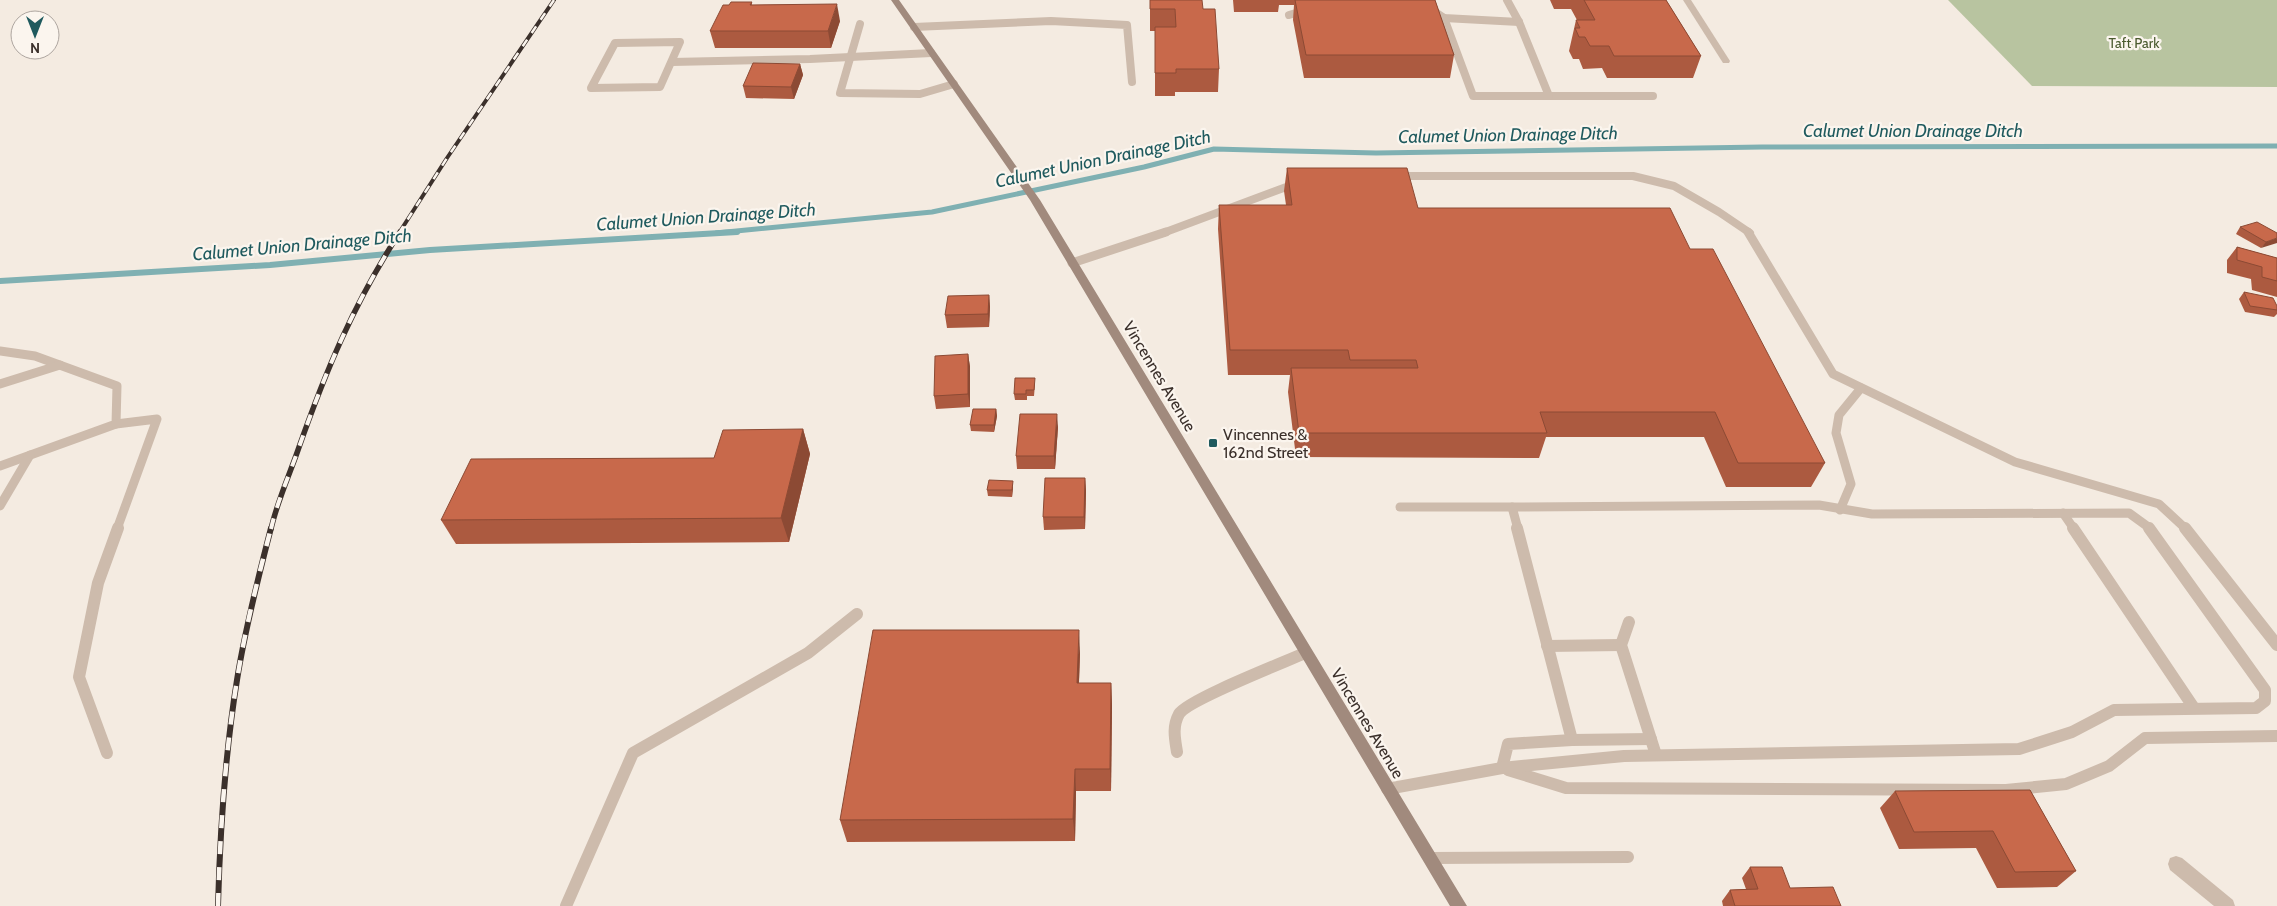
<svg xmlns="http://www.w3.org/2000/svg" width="2277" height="906" viewBox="0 0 2277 906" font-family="Cabin,sans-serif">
	<rect width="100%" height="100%" fill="#f4ebe1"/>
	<polygon fill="#b8c4a0" points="1948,0 2277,0 2277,87 2032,86"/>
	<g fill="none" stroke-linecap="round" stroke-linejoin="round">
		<polyline stroke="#7fb0b2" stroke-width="5" points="716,233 932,212 1144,167 1214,149 1376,153 1762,147 2277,146"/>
		<polyline stroke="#7fb0b2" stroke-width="6" points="0,281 270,265 430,250 737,232"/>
		<g stroke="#cdbbac" stroke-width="8">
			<polyline points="1418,0 1444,18 1519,22"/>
			<polyline points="1507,0 1519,22 1549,96 1653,96"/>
			<polyline points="1289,15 1306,10"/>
			<polyline points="1444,18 1473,96 1549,96"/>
			<polyline points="860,24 840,93 920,94 954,84"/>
			<polyline points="914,27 1051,21 1127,25 1132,82"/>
			<polygon points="680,42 660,87 591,88 615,43"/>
			<polyline points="672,62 810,59 931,53"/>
			<polyline points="1396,176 1633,176 1674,186 1719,212 1750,233"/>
			<polyline points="1163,233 1297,183"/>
		</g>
		<g stroke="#cdbbac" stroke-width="9">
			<polyline points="1748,232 1833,374 2015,462 2159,504 2186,529"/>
			<polyline points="1072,263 1166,232"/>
			<polyline points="0,351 35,356 117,386 116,424 0,466"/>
			<polyline points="0,384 60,365"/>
			<polyline points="116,424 157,419 117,529"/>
			<polyline points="0,506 30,455"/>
			<polyline points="1400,507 1512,507"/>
			<polyline points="1840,510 1851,484 1836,433 1839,415 1861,388"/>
			<polyline points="2063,513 2074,529"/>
			<polyline points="1518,529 1512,507 1819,505 1872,514 2129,513 2151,529"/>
		</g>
		<g stroke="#cdbbac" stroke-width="12">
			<polyline points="1517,528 1572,740"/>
			<polyline points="2073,528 2194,708"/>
			<polyline points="2185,528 2277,645"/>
			<polyline points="1629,622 1621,645 1656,755"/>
			<polyline points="1547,646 1621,645"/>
			<path d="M1177,752c-2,-13 -5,-25 2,-38 8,-14 106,-52 126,-61"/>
			<polyline points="107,753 79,677 98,583 118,528"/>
			<polyline points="1502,768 1508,744 1572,740 1651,739"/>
			<polyline points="1508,770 1566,788 2006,790 2066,784 2109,766 2145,738 2277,736"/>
			<polyline points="1387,789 1502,768 1624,756 2019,749 2072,732 2114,710 2256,708 2265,701 2265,690 2149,528"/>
			<polyline points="1431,858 1628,857"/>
			<polyline points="566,906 633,753 808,653 857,614"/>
		</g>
		<g fill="#cdbbac" fill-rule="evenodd">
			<polygon points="1683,0 1691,0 1730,61 1729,63 1723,63"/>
			<polygon points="2176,856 2182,858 2233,900 2235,906 2214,906 2170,870 2168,864 2170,858"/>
		</g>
		<polygon fill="#a18a7d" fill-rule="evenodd" points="891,0 899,0 1040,200 1467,906 1450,906 1030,200"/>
		<defs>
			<polyline id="rail-far2" points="399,233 447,158 554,0"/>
			<path id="rail-far1" d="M271,529c6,-27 18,-53 27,-79 28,-80 56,-147 102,-218"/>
			<path id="rail" d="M218,906c2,-75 7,-152 19,-226 8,-51 21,-102 34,-152"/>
		</defs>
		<use href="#rail-far2" stroke="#3b302b" stroke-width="4"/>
		<use href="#rail-far1" stroke="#3b302b" stroke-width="5.5"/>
		<use href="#rail" stroke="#3b302b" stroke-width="6"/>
		<use href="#rail-far2" stroke="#fbf5ee" stroke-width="2.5" stroke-dasharray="8" stroke-linecap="butt"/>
		<use href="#rail-far1" stroke="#fbf5ee" stroke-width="4" stroke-dasharray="11" stroke-linecap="butt"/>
		<use href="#rail" stroke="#fbf5ee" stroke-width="4.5" stroke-dasharray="13" stroke-linecap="butt"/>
	</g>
	<g fill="#ac5a40">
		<polygon points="1150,0 1203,9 1219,69 1218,92 1175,92 1175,96 1155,96 1155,31 1150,31"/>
		<polygon points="1233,0 1435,0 1454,55 1450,78 1304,78 1293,20 1294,5 1279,5 1278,12 1234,12"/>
		<polygon points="1550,0 1666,0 1701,56 1693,78 1607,78 1602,68 1583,69 1579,59 1573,59 1569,51 1576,20 1577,20 1571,9 1554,9"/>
		<polygon points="752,2 752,5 840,21 831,48 715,48 710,31 729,5"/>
		<polygon points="800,64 803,75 794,99 746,98 743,86"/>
		<polygon points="1287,168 1418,208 1690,249 1825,463 1811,487 1726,487 1704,437 1546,437 1539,458 1296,457 1288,392 1290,375 1228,375 1218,229 1219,205 1286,205 1284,191"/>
		<polygon points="2240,227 2277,233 2261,248 2236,234"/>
		<polygon points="2237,247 2277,258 2277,297 2252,290 2251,279 2227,273 2227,260"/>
		<polygon points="2244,292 2277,306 2277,314 2274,317 2245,312 2239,299"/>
		<polygon points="989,295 990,307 989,327 947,328 945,315"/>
		<polygon points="968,354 970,367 970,407 936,409 934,396"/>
		<polygon points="1035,384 1034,396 1027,396 1027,400 1015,400 1014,394"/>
		<polygon points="996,409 997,416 994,432 971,431 970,425"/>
		<polygon points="1058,427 1055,469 1017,469 1016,456"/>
		<polygon points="803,429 810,454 789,542 456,544 441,520 714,458"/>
		<polygon points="1085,478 1086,491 1085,529 1044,530 1043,517"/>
		<polygon points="1013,487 1012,497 988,496 987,490"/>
		<polygon points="1080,653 1079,683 1111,683 1112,706 1111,791 1076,791 1075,841 847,842 840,820"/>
		<polygon points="2030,790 2076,871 2057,887 1997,888 1976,848 1899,849 1880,808 1895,791"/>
		<polygon points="1750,867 1790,888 1841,906 1723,906 1722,901 1730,890 1746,889 1742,878"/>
	</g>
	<g fill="#8c4a34">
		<polygon points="837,4 840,21 831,48 828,31"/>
		<polygon points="800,64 803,75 794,99 791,87"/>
		<polygon points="2277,238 2277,243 2261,248 2266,242"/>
		<polygon points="989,295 990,307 989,327 988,314"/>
		<polygon points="968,354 970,367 970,407 968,394"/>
		<polygon points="996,409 997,416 994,432 994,425"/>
		<polygon points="1057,414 1058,427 1055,469 1054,456"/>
		<polygon points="803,429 810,454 789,542 781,518"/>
		<polygon points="1085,478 1086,491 1085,529 1084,517"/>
		<polygon points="1013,481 1013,487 1012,497 1012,490"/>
		<polygon points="1079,630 1080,653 1078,706 1077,683"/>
		<polygon points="1111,683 1112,706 1111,791 1110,769"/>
		<polygon points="1075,769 1076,791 1075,841 1073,819"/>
	</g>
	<g fill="#c8694b" stroke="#8c4a34">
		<polygon points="1150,0 1202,0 1203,9 1215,9 1219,69 1176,69 1176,73 1155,73 1155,27 1176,27 1175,9 1150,9"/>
		<polygon points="1295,0 1435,0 1454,55 1306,55"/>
		<polygon points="1584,0 1666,0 1701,56 1614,56 1609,46 1590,46 1585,37 1579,37 1575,28 1580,28 1576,20 1595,20"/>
		<polygon points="731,2 752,2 750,5 837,4 828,31 710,31 723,5 729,5"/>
		<polygon points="753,63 800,64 791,87 743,86"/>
		<polygon points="1287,168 1407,168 1418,208 1670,208 1690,249 1713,249 1825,463 1738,463 1715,412 1540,412 1547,433 1299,433 1291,368 1418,368 1416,360 1350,360 1348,350 1230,350 1219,205 1292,205"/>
		<polygon points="2257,222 2277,233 2277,238 2266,242 2240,227"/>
		<polygon points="2237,247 2277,258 2277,281 2262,277 2262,267 2237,260"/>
		<polygon points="2244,292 2273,298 2277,306 2277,310 2250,306"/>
		<polygon points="989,295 988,314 945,315 948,296"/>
		<polygon points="968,354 968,394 934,396 935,356"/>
		<polygon points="1015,378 1035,378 1034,390 1026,390 1026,394 1014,394"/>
		<polygon points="973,409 996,409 994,425 970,425"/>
		<polygon points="1020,414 1057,414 1054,456 1016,456"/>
		<polygon points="803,429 781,518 441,520 471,459 714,458 723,430"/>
		<polygon points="1045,478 1085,478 1084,517 1043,517"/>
		<polygon points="989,480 1013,481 1012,490 987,490"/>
		<polygon points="873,630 1079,630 1077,683 1111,683 1110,769 1075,769 1073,819 840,820"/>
		<polygon points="2030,790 2076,871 2015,872 1993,831 1914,832 1895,791"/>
		<polygon points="1750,867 1782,867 1790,888 1833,887 1841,906 1735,906 1730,890 1758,889"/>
	</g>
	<rect fill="#1f5a5e" stroke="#fbf5ee" stroke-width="2" x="1208" y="438" width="10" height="10" rx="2.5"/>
	<g text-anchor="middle" stroke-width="4.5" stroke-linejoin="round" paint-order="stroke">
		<g font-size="14" fill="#4a5a2e" stroke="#fbf5ee">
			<text x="2134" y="48">Taft Park</text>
		</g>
		<g font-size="16" fill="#3b302b" stroke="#fbf5ee">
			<text transform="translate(1160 376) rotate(59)" y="6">Vincennes Avenue</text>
			<text transform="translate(1368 723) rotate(59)" y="6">Vincennes Avenue</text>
		</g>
		<g font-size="16" fill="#3b302b" stroke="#fbf5ee" text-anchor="start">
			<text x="1223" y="440">Vincennes &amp;<tspan x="1223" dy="18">162nd Street</tspan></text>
		</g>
		<g font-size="18" font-style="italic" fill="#1f5a5e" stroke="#fbf5ee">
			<text x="1913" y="137">Calumet Union Drainage Ditch</text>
			<text transform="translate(1508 135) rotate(-1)" y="6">Calumet Union Drainage Ditch</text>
			<text transform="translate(1103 159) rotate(-12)" y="6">Calumet Union Drainage Ditch</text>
			<text transform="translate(706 217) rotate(-4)" y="6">Calumet Union Drainage Ditch</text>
			<text transform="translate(302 245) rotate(-5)" y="6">Calumet Union Drainage Ditch</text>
		</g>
	</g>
	<g transform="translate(35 35) rotate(180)"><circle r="24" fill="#fbf5ee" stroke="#aea6a0"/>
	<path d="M0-4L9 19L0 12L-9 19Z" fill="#1f5a5e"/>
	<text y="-8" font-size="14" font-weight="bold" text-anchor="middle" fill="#3b302b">N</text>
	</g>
</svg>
